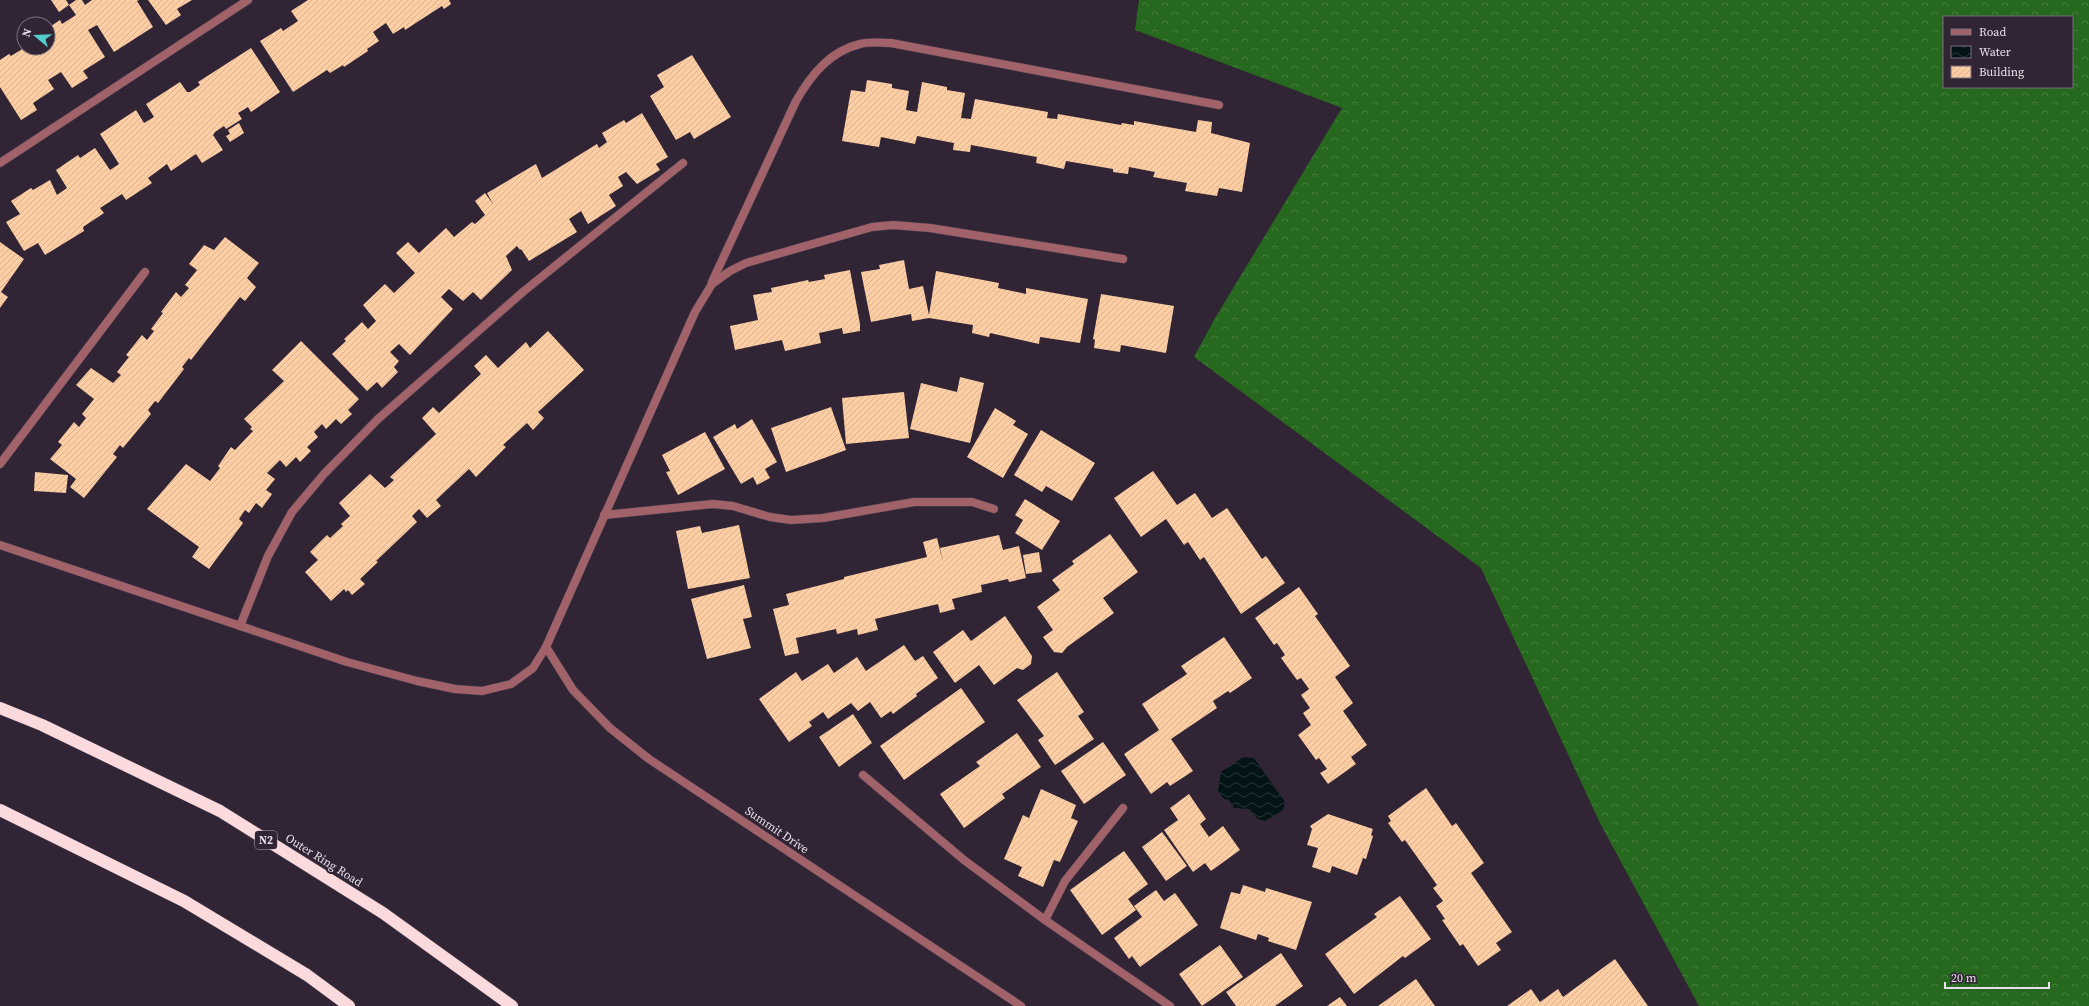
<svg xmlns="http://www.w3.org/2000/svg" width="2089" height="1006" viewBox="0 0 2089 1006" font-family="'Source Serif 4',serif">
	<defs>
		<pattern id="forest-crowns" width="20" height="18" patternUnits="userSpaceOnUse"><rect width="20" height="18" fill="#26681d"/><path d="M2 6a3 3 0 1 1 6 0M12 15a3 3 0 1 1 6 0" fill="none" stroke="#467d3e"/></pattern>
		<pattern id="water-waves" width="16" height="10" patternUnits="userSpaceOnUse"><rect width="16" height="10" fill="#031417"/><path d="M0 5q4-4 8 0t8 0" fill="none" stroke="#283639"/></pattern>
		<pattern id="building-hatch" width="6" height="6" patternUnits="userSpaceOnUse"><rect width="6" height="6" fill="#fdcda4"/><path d="M-1 1l2-2M0 6l6-6M5 7l2-2" fill="none" stroke="#d8b191"/></pattern>
	</defs>
	<rect width="100%" height="100%" fill="#312535"/>
	<path fill="url(#forest-crowns)" fill-rule="evenodd" d="M1139,0h950v1006h-390l-98,-181 -120,-257 -287,-211 20,-37 128,-212 -207,-78zM1944,17h128v70h-128z"/>
	<polygon fill="url(#water-waves)" points="1243,757 1254,758 1285,802 1283,810 1265,821 1258,819 1249,809 1234,808 1229,800 1224,799 1218,791 1221,772"/>
	<g fill="url(#building-hatch)">
		<polygon points="51,0 66,0 69,5 59,12"/>
		<polygon points="76,0 82,0 85,5 92,0 139,0 137,1 153,27 114,52 97,25 88,30 105,57 83,71 88,78 72,88 61,72 48,80 54,89 33,103 37,110 21,120 0,87 0,60 9,54 11,56 24,48 27,48 31,54 41,48 48,48 48,28 60,20 62,24 76,15 69,5"/>
		<polygon points="148,0 192,0 177,9 181,15 166,25"/>
		<polygon points="308,0 449,0 451,4 444,9 442,6 405,30 404,27 393,34 386,23 373,32 379,41 367,49 368,51 344,67 343,65 330,73 327,70 293,92 260,41 281,28 283,31 298,21 291,11"/>
		<polygon points="251,48 280,92 251,112 248,107 238,113 242,119 226,129 224,126 215,132 213,135 223,150 202,163 196,154 171,171 167,164 148,178 152,183 126,200 122,194 100,208 104,213 83,227 84,231 45,255 38,243 24,251 6,222 20,214 11,201 31,188 33,190 50,180 57,195 67,188 56,170 78,155 80,158 95,148 110,170 119,164 100,134 136,110 144,123 154,117 146,104 180,82 187,92 190,92 200,85 198,82"/>
		<polygon points="692,55 731,117 694,139 690,132 676,140 650,96 664,87 657,75"/>
		<polygon points="867,80 892,84 892,88 909,91 906,110 917,112 922,82 947,87 947,90 965,93 961,118 971,119 975,99 1048,112 1047,118 1057,119 1058,114 1121,125 1122,123 1134,125 1134,121 1196,132 1198,120 1212,122 1211,133 1250,143 1242,192 1219,188 1217,196 1185,191 1187,183 1153,177 1155,172 1129,167 1128,174 1113,172 1113,169 1066,161 1064,169 1036,163 1037,157 971,145 970,152 953,150 954,143 917,136 915,144 881,137 879,147 842,141 851,90 865,92"/>
		<polygon points="642,113 668,157 656,164 660,170 637,184 626,172 618,177 623,186 609,195 616,206 588,224 581,211 569,219 577,232 529,261 521,249 520,250 517,246 506,256 512,270 481,300 473,292 463,301 449,289 441,297 453,309 410,355 399,344 390,352 399,361 394,367 398,372 382,388 377,382 367,391 332,354 346,341 344,339 362,322 368,329 376,321 363,305 385,284 394,293 415,273 396,253 408,242 419,253 446,228 454,237 472,222 475,224 485,215 475,201 485,193 493,204 487,193 536,164 542,178 597,144 599,148 607,142 602,133 624,120 626,123"/>
		<polygon points="239,123 244,133 230,142 226,136 230,134 228,130"/>
		<polygon points="225,237 259,263 247,278 256,287 245,301 240,297 191,360 189,358 182,367 184,369 158,403 155,401 148,410 151,414 123,448 120,445 113,454 117,457 84,498 70,487 76,479 50,459 62,445 58,442 74,422 79,427 86,418 82,414 94,399 76,385 91,368 113,383 121,375 117,372 129,357 126,355 142,335 147,340 154,331 151,329 163,313 161,312 176,292 181,297 189,288 185,285 197,270 189,264 204,245 214,250"/>
		<polygon points="0,242 24,259 1,292 8,297 0,308"/>
		<polygon points="904,260 909,289 923,286 929,315 936,271 999,283 998,288 1026,294 1026,288 1088,299 1080,343 1040,337 1039,344 990,333 989,337 972,333 973,325 929,318 912,321 911,314 871,322 861,272 880,269 879,265"/>
		<polygon points="850,270 860,324 860,331 843,334 842,328 819,333 821,343 785,351 782,340 735,350 730,326 758,320 753,295 772,292 771,288 808,280 809,282 825,279 824,275"/>
		<polygon points="1101,294 1174,306 1166,353 1121,345 1120,352 1094,348 1095,340 1093,339"/>
		<polygon points="548,331 584,370 538,412 544,418 533,430 527,423 503,445 506,447 476,477 469,469 436,500 441,506 427,518 419,509 412,516 417,522 376,561 378,562 360,579 365,584 352,595 348,590 346,592 344,589 331,601 305,572 318,560 310,552 327,535 330,538 343,526 341,524 350,516 339,503 370,474 385,488 394,480 390,477 436,434 422,418 433,407 439,413 481,374 474,366 486,355 498,368 526,342 530,348"/>
		<polygon points="301,341 359,399 348,410 352,414 341,424 336,419 326,429 322,424 314,432 318,437 307,447 311,451 300,462 296,457 286,467 280,460 267,473 275,479 266,490 272,494 262,508 256,503 249,513 245,510 239,519 243,523 209,569 192,557 199,547 147,509 186,464 210,481 220,468 218,466 231,447 235,450 253,431 250,429 252,427 244,419 284,381 272,370"/>
		<polygon points="960,377 984,383 970,443 910,429 921,383 957,392"/>
		<polygon points="904,392 909,438 846,444 842,398"/>
		<polygon points="831,407 846,450 786,472 771,428"/>
		<polygon points="995,408 1016,421 1013,425 1028,434 1003,478 967,457"/>
		<polygon points="752,419 777,462 765,469 770,478 757,485 753,477 741,484 713,437 735,424 737,429"/>
		<polygon points="1041,430 1095,463 1072,501 1046,486 1042,492 1014,475"/>
		<polygon points="705,432 725,469 678,495 666,472 670,471 662,455"/>
		<polygon points="1153,471 1177,505 1195,493 1212,518 1227,508 1262,559 1266,556 1285,583 1241,614 1204,557 1200,560 1188,542 1184,545 1166,519 1141,537 1114,498"/>
		<polygon points="35,472 68,475 66,493 34,491"/>
		<polygon points="1025,499 1060,521 1042,550 1015,533 1023,520 1015,515"/>
		<polygon points="739,525 750,578 688,589 676,531 700,526 702,533"/>
		<polygon points="1110,534 1138,572 1103,598 1114,613 1067,647 1062,653 1054,652 1043,637 1053,630 1037,607 1060,590 1052,580 1074,564 1072,561"/>
		<polygon points="999,535 1003,550 1019,546 1026,578 1009,582 1008,579 981,585 982,592 952,599 955,609 940,613 938,604 875,619 878,630 858,635 857,629 837,634 836,629 796,638 799,653 785,656 773,609 789,605 786,594 844,579 844,577 927,557 923,542 937,538 943,562 940,548"/>
		<polygon points="1039,552 1042,572 1026,574 1023,555"/>
		<polygon points="744,585 752,617 743,619 751,648 707,659 691,599"/>
		<polygon points="1299,587 1318,614 1315,616 1350,666 1335,677 1353,703 1343,711 1367,745 1351,757 1356,764 1328,784 1320,773 1327,769 1319,758 1316,760 1298,735 1311,725 1303,713 1310,708 1301,695 1309,689 1301,678 1297,680 1281,658 1285,655 1277,643 1274,645 1255,618"/>
		<polygon points="1005,616 1032,656 1031,664 1023,670 1017,668 994,685 979,665 955,683 933,652 963,630 971,641"/>
		<polygon points="1224,637 1252,678 1230,693 1228,691 1213,701 1217,708 1171,739 1193,771 1170,786 1167,782 1151,794 1124,754 1159,730 1142,704 1187,674 1181,666"/>
		<polygon points="904,645 915,661 923,656 938,678 916,694 917,696 893,714 891,711 881,718 870,702 858,711 851,703 828,719 823,712 809,722 812,726 789,742 759,699 796,672 802,681 828,664 834,673 857,657 866,671"/>
		<polygon points="1057,672 1084,712 1078,716 1094,739 1055,765 1038,740 1044,736 1017,700"/>
		<polygon points="961,688 985,722 904,780 880,746"/>
		<polygon points="853,714 872,743 839,767 819,737"/>
		<polygon points="1017,733 1041,767 1002,794 1005,798 964,828 940,794 980,766 976,762"/>
		<polygon points="1103,742 1126,775 1084,804 1061,771"/>
		<polygon points="1426,788 1452,826 1456,823 1484,863 1471,873 1512,932 1496,943 1501,950 1478,966 1463,944 1460,946 1442,920 1445,919 1436,906 1443,901 1433,888 1437,885 1405,840 1402,842 1388,823 1391,821 1388,816"/>
		<polygon points="1041,789 1076,805 1071,818 1078,821 1060,862 1054,860 1043,887 1018,876 1022,867 1004,859 1023,815 1029,818"/>
		<polygon points="1189,794 1206,819 1200,824 1209,837 1223,826 1240,850 1211,871 1205,863 1193,872 1164,830 1178,820 1170,808"/>
		<polygon points="1328,814 1373,829 1371,835 1373,836 1366,859 1363,858 1357,875 1332,866 1330,873 1312,867 1318,848 1307,845 1312,829 1310,826"/>
		<polygon points="1162,832 1187,866 1166,881 1142,847"/>
		<polygon points="1124,851 1148,884 1128,899 1136,910 1102,935 1070,890"/>
		<polygon points="1243,885 1265,892 1266,888 1312,902 1296,950 1268,941 1269,938 1258,934 1256,940 1220,928 1231,892 1240,894"/>
		<polygon points="1156,890 1164,901 1175,893 1198,925 1140,967 1132,956 1129,959 1114,938 1142,917 1134,906"/>
		<polygon points="1400,896 1431,939 1405,958 1403,956 1354,994 1325,954 1377,917 1374,914"/>
		<polygon points="1220,945 1243,977 1202,1006 1179,974"/>
		<polygon points="1281,953 1303,986 1275,1006 1236,1006 1226,992"/>
		<polygon points="1615,959 1648,1006 1507,1006 1531,989 1540,1002 1558,989 1563,997"/>
		<polygon points="1416,979 1435,1006 1378,1006"/>
		<polygon points="1340,997 1347,1006 1327,1006"/>
	</g>
	<g fill="none" stroke-linecap="round" stroke-linejoin="round">
		<defs>
			<g id="lane">
				<path d="M712,282l84,-181c15,-26 34,-50 64,-57 9,-3 22,-1 31,-1l328,62"/>
				<polyline points="0,464 145,272"/>
				<polyline points="604,515 713,504 733,506 770,517 791,520 823,518 914,502 972,502 994,509"/>
				<polyline points="240,626 268,556 292,512 324,474 378,419 524,291 683,163"/>
				<polyline points="546,647 695,312 712,284 730,271 746,263 872,227 893,225 930,228 1123,259"/>
				<polyline points="1045,920 1065,881 1123,808"/>
			</g>
			<g id="street">
				<polyline points="0,163 248,0"/>
				<polyline points="0,545 347,662 417,681 455,689 482,691 511,684 533,668 546,647 573,690 610,728 649,759 1021,1006"/>
				<polyline points="863,775 964,860 1045,920 1170,1006"/>
			</g>
			<g id="highway">
				<polyline points="0,708 42,725 220,811 383,913 512,1006"/>
				<polyline points="0,810 184,901 307,975 349,1006"/>
			</g>
		</defs>
		<use href="#lane" stroke="#4e4352" stroke-width="9"/>
		<use href="#street" stroke="#4e4352" stroke-width="9"/>
		<use href="#highway" stroke="#4e4352" stroke-width="13"/>
		<use href="#lane" stroke="#a26269" stroke-width="8"/>
		<use href="#street" stroke="#a26269" stroke-width="8"/>
		<use href="#highway" stroke="#fbdadd" stroke-width="12"/>
	</g>
	<g text-anchor="middle" stroke-width="4" stroke-linejoin="round" paint-order="stroke">
		<rect fill="#312535" stroke="#b0a7b4" stroke-width="1" x="255" y="831" width="22" height="18" rx="3"/>
		<g font-size="11" font-weight="bold" fill="#e7dfea">
			<text x="266" y="844">N2</text>
		</g>
		<g font-size="12" fill="#e7dfea" stroke="#312535">
			<text transform="translate(777 830) rotate(34)" y="4">Summit Drive</text>
			<text transform="translate(324 860) rotate(32)" y="4">Outer Ring Road</text>
		</g>
	</g>
	<rect x="1943" y="16" width="130" height="72" fill="#312535" stroke="#7a6f7d"/>
	<rect x="1951" y="29" width="20" height="6" fill="#a26269" stroke="#7a6f7d"/>
	<text x="1979" y="36" font-size="12" fill="#e7dfea">Road</text>
	<rect x="1951" y="46" width="20" height="12" fill="url(#water-waves)" stroke="#7a6f7d"/>
	<text x="1979" y="56" font-size="12" fill="#e7dfea">Water</text>
	<rect x="1951" y="66" width="20" height="12" fill="url(#building-hatch)" stroke="#7a6f7d"/>
	<text x="1979" y="76" font-size="12" fill="#e7dfea">Building</text>
	<g transform="translate(36 36) rotate(289)"><circle r="19" fill="#312535" stroke="#7a6f7d"/>
	<path d="M0-3L7 15L0 10L-7 15Z" fill="#52cdcd"/>
	<text y="-6" font-size="11" font-weight="bold" text-anchor="middle" fill="#e7dfea">N</text>
	</g>
	<path d="M1945 982v6h104v-6" fill="none" stroke="#e7dfea" stroke-width="2"/>
	<text x="1951" y="982" font-size="12" fill="#e7dfea" stroke="#312535" stroke-width="3" paint-order="stroke">20 m</text>
</svg>
